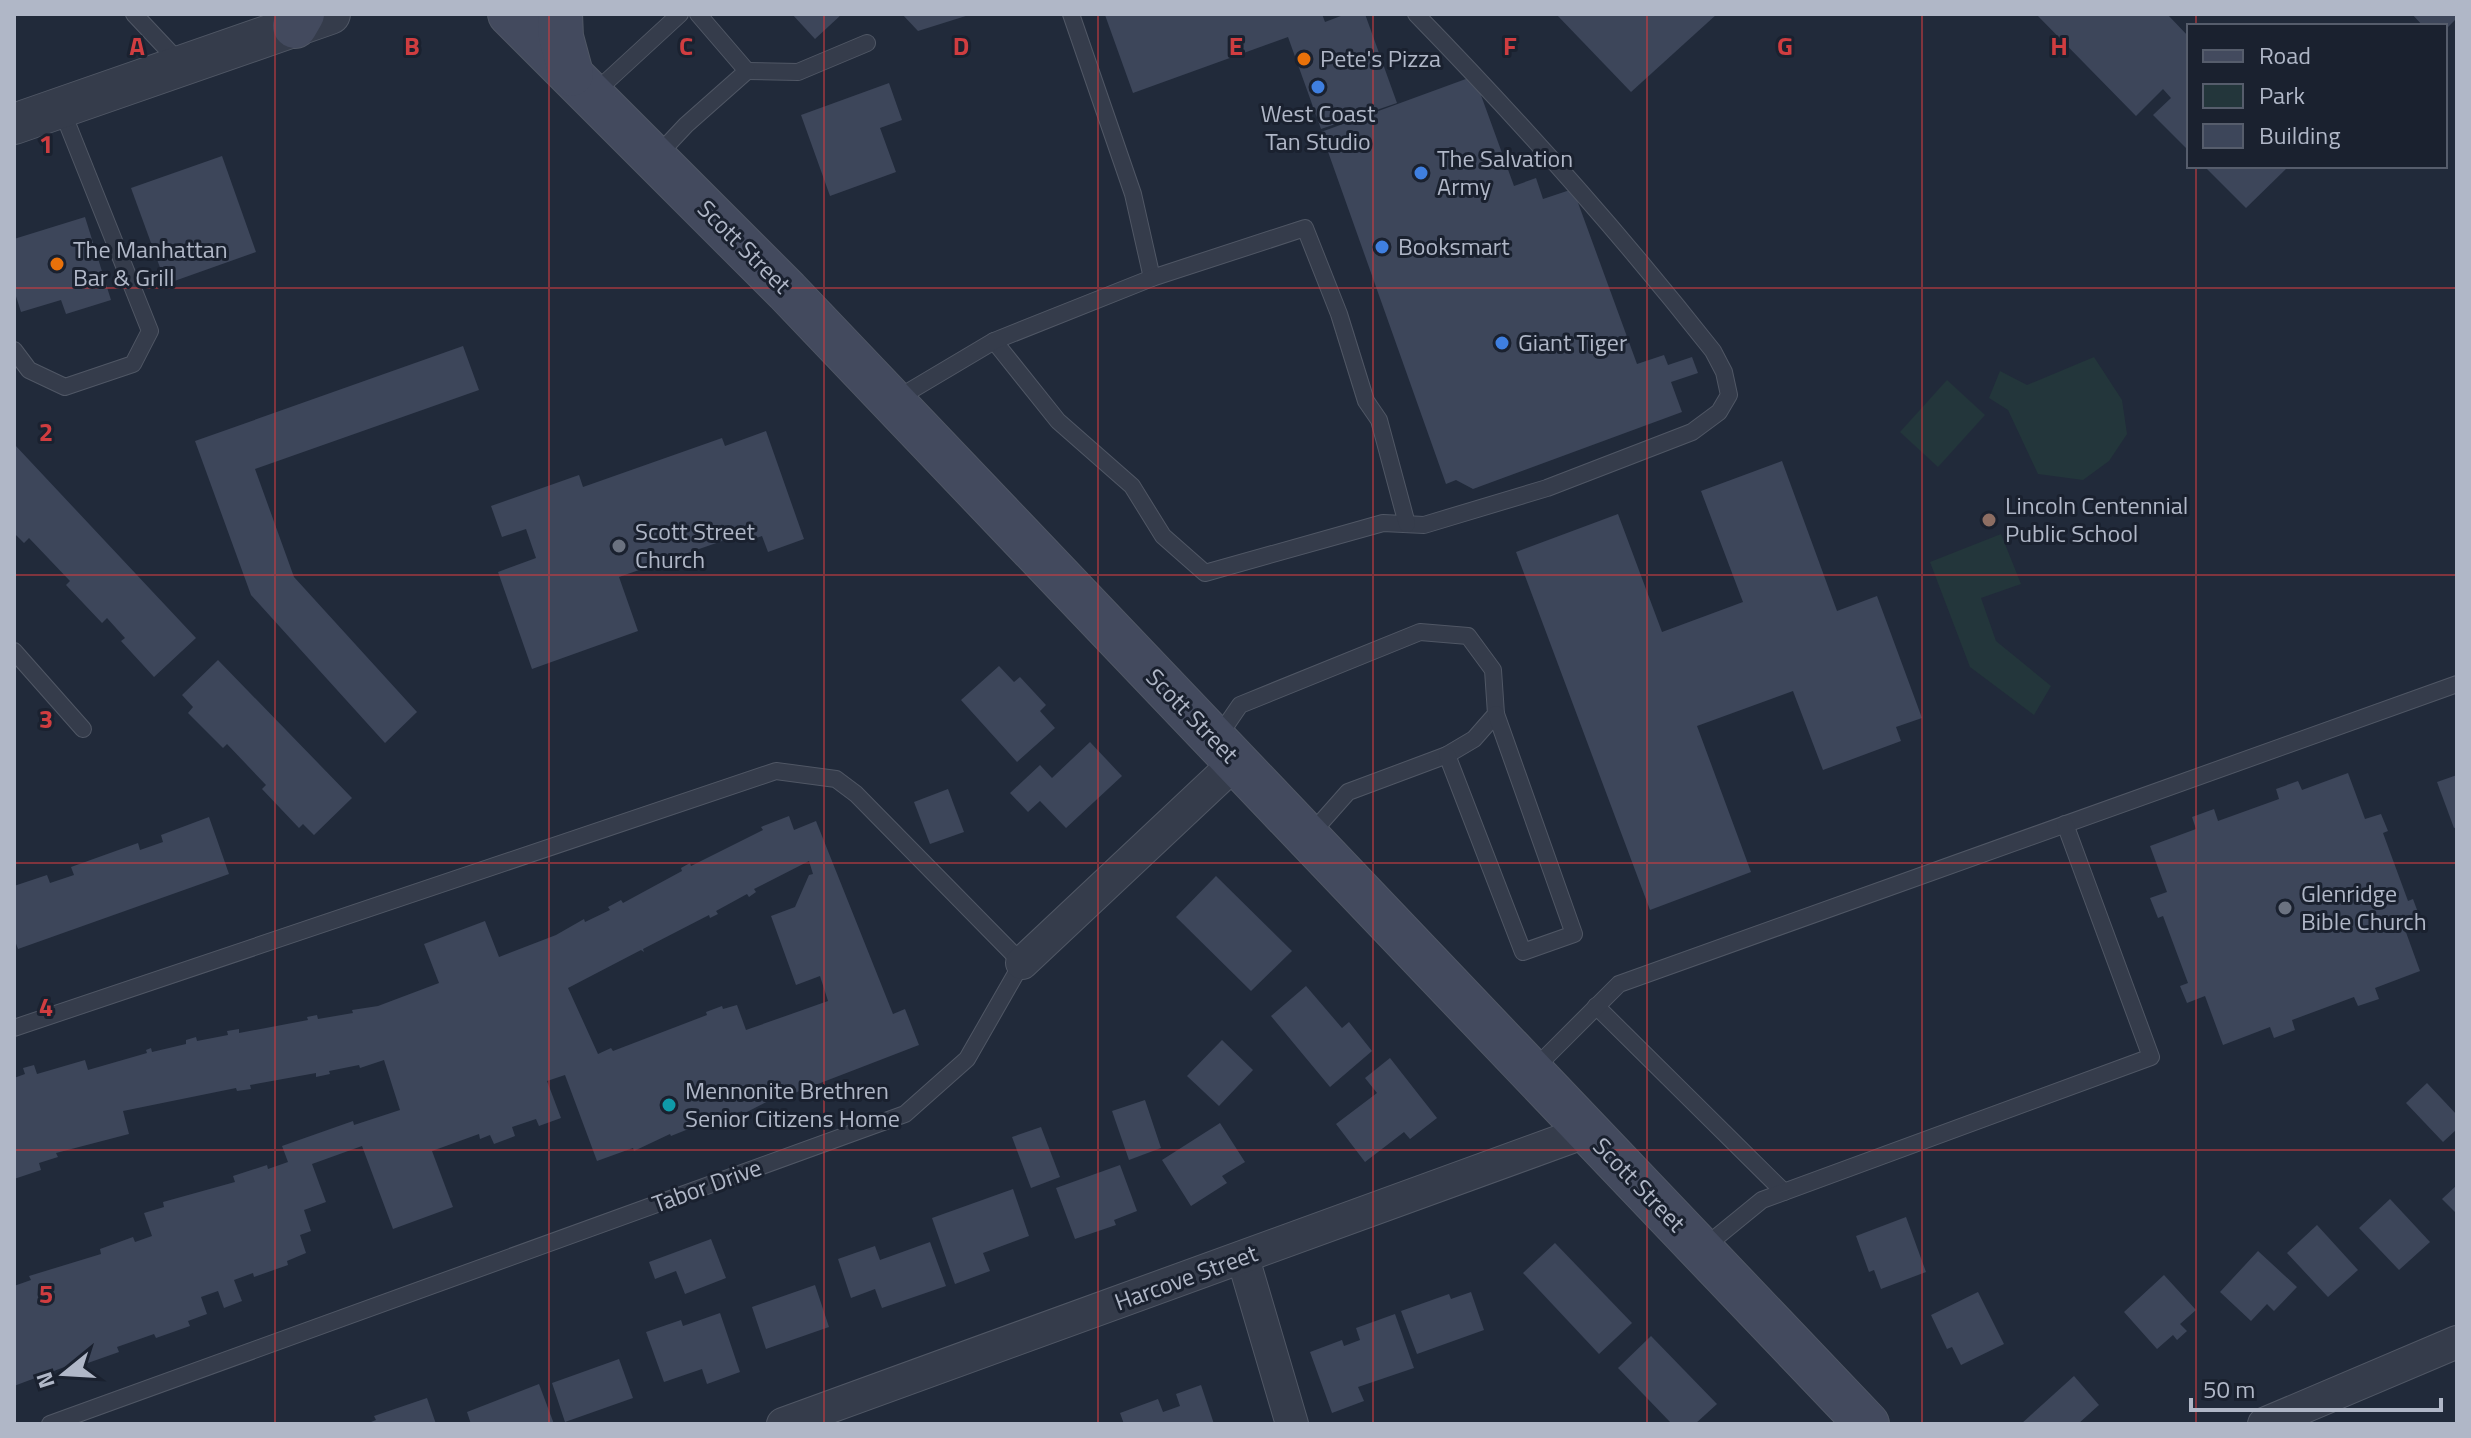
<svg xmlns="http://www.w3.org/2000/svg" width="2471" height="1438" viewBox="0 0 2471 1438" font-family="'Titillium Web',sans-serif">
	<rect width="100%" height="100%" fill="#212a3a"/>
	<g fill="#23363b">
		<polygon points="2094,357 2122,400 2127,434 2109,461 2083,480 2038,474 2008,410 1989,398 2000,371 2027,385"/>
		<polygon points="1947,380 1985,415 1938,467 1900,432"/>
		<polygon points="2001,534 2021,584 1981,598 1996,641 2051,686 2034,715 1970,667 1930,562"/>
	</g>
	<g fill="#3d465a" fill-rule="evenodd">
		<polygon points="792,14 842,14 815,39"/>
		<polygon points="902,14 969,14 969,15 918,31"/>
		<polygon points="1322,14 1325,22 1346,14 1365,14 1397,103 1321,129 1288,37 1133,93 1105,15"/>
		<polygon points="1556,14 1717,14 1631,92"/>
		<polygon points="2036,14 2167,14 2189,37 2189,151 2153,115 2171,98 2163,89 2136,116"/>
		<polygon points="2412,14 2457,14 2457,23 2455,20 2445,30 2445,26 2423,26"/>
		<polygon points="1474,76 1514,186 1536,178 1543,199 1573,189 1637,364 1664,355 1668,365 1692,357 1698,373 1671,382 1682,412 1473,489 1456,480 1446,484 1321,132"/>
		<polygon points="889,83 902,120 880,128 896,172 830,196 801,115"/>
		<polygon points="222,156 256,252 166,284 131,188"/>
		<polygon points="2204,166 2289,166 2246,208"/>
		<polygon points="85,217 111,300 66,314 61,300 21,312 14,290 14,239"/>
		<polygon points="463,346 479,390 255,469 294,577 417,712 385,743 251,595 195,441"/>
		<polygon points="766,431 804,539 768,552 762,536 748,541 745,533 619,577 638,631 532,669 498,572 536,558 526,529 502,537 491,506 579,475 583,487 722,438 725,446"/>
		<polygon points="14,444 196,638 154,677 121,641 125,638 107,618 102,623 66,585 70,581 29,538 24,543 14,533"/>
		<polygon points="1782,461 1837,611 1877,596 1922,718 1896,727 1901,741 1823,770 1793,691 1697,726 1751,872 1650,910 1516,552 1618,514 1662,632 1743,602 1701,491"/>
		<polygon points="218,660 352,798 314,835 303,824 299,828 262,789 266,785 227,744 223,748 188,713 193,707 182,695"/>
		<polygon points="999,666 1014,682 1020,677 1046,705 1040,711 1055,728 1017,762 961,700"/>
		<polygon points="1090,742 1122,776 1066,828 1040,801 1028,812 1010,793 1040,765 1052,778"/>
		<polygon points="2348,773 2365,819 2381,814 2388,831 2383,833 2408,901 2413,899 2420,918 2403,924 2420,971 2375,988 2379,999 2358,1006 2354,997 2292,1020 2295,1030 2274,1038 2270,1027 2223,1045 2205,996 2187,1003 2180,986 2188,983 2163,916 2158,918 2150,898 2167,892 2150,846 2196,829 2192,817 2214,809 2218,821 2279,799 2276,789 2298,781 2302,790"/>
		<polygon points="2457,775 2457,827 2454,828 2437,782"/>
		<polygon points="948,789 964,832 930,844 914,802"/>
		<path d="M789,816l5,14 22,-9 77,193 12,-5 14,36 -140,54 -2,-6 -7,2 2,4 -29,15 -1,-3 -35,14 -1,-3 -35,14 -1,-2 -36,17 -1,-3 -36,13 -32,-86 -18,6 14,37 -22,8 -3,-7 -24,8 3,9 -21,8 -4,-9 -10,4 -1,-5 -47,17 21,56 -60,22 -31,-83 -50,18 14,38 -22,8 7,21 -11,4 6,18 -19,8 1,4 -34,12 -1,-4 -19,7 8,21 -18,7 -6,-17 -17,6 6,17 -19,7 2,5 -34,12 -2,-4 -37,13 2,5 -34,12 -2,-4 -69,26v-100l17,-6 -2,-4 72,-22 -1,-5 33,-12 2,5 17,-6 -8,-23 20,-6 -1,-5 72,-20 -2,-6 34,-11 1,4 20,-7 -6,-16 71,-25 1,4 46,-15 -16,-50 -24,8 -1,-3 -30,6 1,3 -14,3v-4l-66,12 1,4 -14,2 -1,-3 -113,23 6,23 -73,19 2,4 -19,6 2,7 -27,9v-101l11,-4 -2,-6 11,-3 3,9 48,-14 3,10 59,-17 -1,-3 5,-2 1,4 34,-8v-4l10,-3 1,4 31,-6 -1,-4 12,-2v4l69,-13 -1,-3 10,-2 1,4 35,-6 -1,-3 26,-4 61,-23 -15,-39 61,-23 14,36 57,-22 28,-16 1,3 25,-12 -2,-3 13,-7 2,3 59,-32 -1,-3 9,-5 1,3 72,-36 -2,-3zM809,861l4,13 -4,1 -14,32 -24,9 25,69 24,-9 8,25 -82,29 -9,-25 -14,4 -1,-3 -16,6 1,3 -94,36 -2,-3 -13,6 -30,-66 73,-38 3,2 -1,-3 66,-34 1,3 8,-4 -2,-3 31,-17 2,3 7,-5 -2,-3z"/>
		<polygon points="209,817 229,874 18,949 14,938 14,886 47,875 50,883 74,875 71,867 138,843 140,850 163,842 161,835"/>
		<polygon points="1216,876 1292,951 1251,991 1176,917"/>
		<polygon points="1306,986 1342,1028 1349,1022 1372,1051 1330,1087 1271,1016"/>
		<polygon points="1222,1040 1253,1070 1219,1106 1187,1076"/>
		<polygon points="1390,1058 1437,1118 1410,1139 1404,1132 1365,1162 1336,1124 1377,1093 1365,1078"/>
		<polygon points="2427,1083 2457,1115 2457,1129 2443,1142 2406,1103"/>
		<polygon points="1145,1100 1161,1148 1129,1160 1112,1111"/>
		<polygon points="1220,1123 1245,1162 1222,1176 1227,1183 1191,1206 1162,1160"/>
		<polygon points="1041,1127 1060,1177 1031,1188 1012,1137"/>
		<polygon points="1120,1165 1137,1211 1114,1220 1116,1225 1075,1239 1056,1188"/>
		<polygon points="2457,1185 2457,1214 2442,1199"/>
		<polygon points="1013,1189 1029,1236 983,1253 990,1271 955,1284 932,1218"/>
		<polygon points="2390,1199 2430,1242 2399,1270 2359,1228"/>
		<polygon points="1906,1217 1926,1272 1881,1289 1874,1270 1869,1272 1856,1236"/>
		<polygon points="2317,1225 2358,1270 2328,1297 2287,1253"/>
		<polygon points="711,1239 726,1278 685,1294 676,1271 655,1279 649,1262"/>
		<polygon points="930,1242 946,1286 882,1308 875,1289 851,1298 838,1259 875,1246 880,1260"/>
		<polygon points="1555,1243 1632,1323 1599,1354 1523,1273"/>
		<polygon points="2258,1251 2297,1287 2274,1311 2267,1304 2251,1321 2220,1292"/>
		<polygon points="2164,1275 2196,1310 2180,1324 2187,1331 2177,1340 2173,1335 2157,1349 2124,1312"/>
		<polygon points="815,1285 829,1327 766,1349 752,1307"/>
		<polygon points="1471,1292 1484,1330 1417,1354 1401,1311 1449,1294 1451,1299"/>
		<polygon points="1978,1292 2004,1344 1961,1365 1952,1347 1947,1349 1931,1315"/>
		<polygon points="720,1313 740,1372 707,1384 702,1369 664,1382 646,1332 681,1320 683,1326"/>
		<polygon points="1395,1314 1414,1368 1358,1387 1364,1401 1332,1413 1310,1352 1342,1340 1344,1346 1360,1340 1356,1328"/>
		<polygon points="1651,1336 1717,1404 1695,1424 1672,1424 1618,1368"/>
		<polygon points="619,1359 633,1398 565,1422 552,1383"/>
		<polygon points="2074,1376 2099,1405 2078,1424 2021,1424"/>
		<polygon points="539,1384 554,1424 471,1424 467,1412"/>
		<polygon points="1201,1385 1214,1424 1124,1424 1120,1413 1158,1399 1163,1412 1180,1406 1176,1394"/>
		<polygon points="427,1398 436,1424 366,1424 376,1420 374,1416"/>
	</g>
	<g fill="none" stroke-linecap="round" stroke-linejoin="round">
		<defs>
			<g id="service">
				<polyline points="134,14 182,65"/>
				<polyline points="1071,14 1133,194 1152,278"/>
				<polyline points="747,71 798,72 867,43"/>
				<polyline points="593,94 680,14"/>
				<polyline points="656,157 686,125 747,71 698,14"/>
				<path d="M994,341l64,80 74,65 31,50 42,37 178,-50 41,2 123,-37 145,-56 27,-20 10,-17 -5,-23 -11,-21c-93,-118 -192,-229 -297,-337"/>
				<polyline points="14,350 29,370 65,387 133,364 150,331 61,108"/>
				<polyline points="893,401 994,341 1152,278 1305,228 1339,314 1366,401 1379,420 1407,524"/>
				<polyline points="14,651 83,729"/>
				<polyline points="1216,740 1240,705 1420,632 1468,636 1493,670 1496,714 1474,739 1447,755 1348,792 1309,836"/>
				<polyline points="1447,755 1523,952 1574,934 1496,714"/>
				<polyline points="1596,1006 1784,1192"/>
				<polyline points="14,1028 776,771 836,779 856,794 1022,963 967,1059 905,1114 50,1424"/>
				<polyline points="1532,1071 1619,984 2457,684"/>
				<polyline points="1702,1249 1762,1200 2151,1057 2065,824"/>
			</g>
			<g id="minor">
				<polyline points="1022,963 1236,762"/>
				<polyline points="1243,1258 1292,1424"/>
				<polyline points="783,1424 1588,1131"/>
				<polyline points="2264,1424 2457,1342"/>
			</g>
			<polyline id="tertiary" points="14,124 330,14"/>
			<g id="secondary">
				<polyline points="510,14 787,291 1867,1424"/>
				<polyline points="560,14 561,37 571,74"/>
				<polyline points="295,26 302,14"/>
			</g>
		</defs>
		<use href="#service" stroke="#505765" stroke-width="18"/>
		<use href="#minor" stroke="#505765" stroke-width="34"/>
		<use href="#tertiary" stroke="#505765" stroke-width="42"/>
		<use href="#secondary" stroke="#505765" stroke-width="46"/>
		<use href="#service" stroke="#353c4b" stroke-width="16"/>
		<use href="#minor" stroke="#353c4b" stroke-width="32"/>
		<use href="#tertiary" stroke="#353c4b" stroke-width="40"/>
		<use href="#secondary" stroke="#434a5e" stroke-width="44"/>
	</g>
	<path fill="none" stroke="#d03d40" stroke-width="2" stroke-opacity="0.55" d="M275,14v1410M549,14v1410M824,14v1410M1098,14v1410M1373,14v1410M1647,14v1410M1922,14v1410M2196,14v12M2196,166v1258M14,288h2443M14,575h2443M14,863h2443M14,1150h2443"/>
	<g fill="#e8710a" stroke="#1a212f" stroke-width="3">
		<circle cx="1304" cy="59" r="8"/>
		<circle cx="57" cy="264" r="8"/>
	</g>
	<g fill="#3f7fe0" stroke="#1a212f" stroke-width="3">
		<circle cx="1318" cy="87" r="8"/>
		<circle cx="1421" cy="173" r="8"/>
		<circle cx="1382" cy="247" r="8"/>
		<circle cx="1502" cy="343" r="8"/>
	</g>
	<circle fill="#8d6e63" stroke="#1a212f" stroke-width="3" cx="1989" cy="520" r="8"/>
	<g fill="#6b7280" stroke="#1a212f" stroke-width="3">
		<circle cx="619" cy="546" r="8"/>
		<circle cx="2285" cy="908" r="8"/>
	</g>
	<circle fill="#0f9aa8" stroke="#1a212f" stroke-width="3" cx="669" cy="1105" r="8"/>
	<g text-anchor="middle" stroke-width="6" stroke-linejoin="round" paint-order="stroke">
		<g font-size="24" fill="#b0b7c7" stroke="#1a212f" text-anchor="start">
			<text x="1320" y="67">Pete's Pizza</text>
			<text x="1318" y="122" text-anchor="middle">West Coast<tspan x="1318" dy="28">Tan Studio</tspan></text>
			<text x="1437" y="167">The Salvation<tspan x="1437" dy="28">Army</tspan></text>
			<text x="1398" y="255">Booksmart</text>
			<text x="73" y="258">The Manhattan<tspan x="73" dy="28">Bar &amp; Grill</tspan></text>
			<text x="1518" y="351">Giant Tiger</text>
			<text x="2005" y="514">Lincoln Centennial<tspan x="2005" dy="28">Public School</tspan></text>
			<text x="635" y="540">Scott Street<tspan x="635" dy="28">Church</tspan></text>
			<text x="2301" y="902">Glenridge<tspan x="2301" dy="28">Bible Church</tspan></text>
			<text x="685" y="1099">Mennonite Brethren<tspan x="685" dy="28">Senior Citizens Home</tspan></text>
		</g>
		<g font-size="24" fill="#b0b7c7" stroke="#1a212f">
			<text transform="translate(744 247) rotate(45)" y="8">Scott Street</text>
			<text transform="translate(1192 716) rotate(46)" y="8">Scott Street</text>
			<text transform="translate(1639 1185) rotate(46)" y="8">Scott Street</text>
			<text transform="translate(707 1186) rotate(-20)" y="8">Tabor Drive</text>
			<text transform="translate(1186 1278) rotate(-20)" y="8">Harcove Street</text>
		</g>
	</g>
	<g font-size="26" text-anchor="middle" font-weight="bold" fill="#d03d40" stroke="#1a212f" stroke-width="6" stroke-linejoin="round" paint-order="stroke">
		<text x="137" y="55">A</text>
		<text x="412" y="55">B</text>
		<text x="686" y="55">C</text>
		<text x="961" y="55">D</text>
		<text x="1236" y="55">E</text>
		<text x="1510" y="55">F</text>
		<text x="1785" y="55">G</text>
		<text x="2059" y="55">H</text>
		<text x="46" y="153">1</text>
		<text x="46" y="441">2</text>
		<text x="46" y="728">3</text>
		<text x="46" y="1016">4</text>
		<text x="46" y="1303">5</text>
	</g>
	<rect width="2471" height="1438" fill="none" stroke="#b0b7c7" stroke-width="32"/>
	<rect x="2187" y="24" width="260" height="144" fill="#1a212f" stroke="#565d6c" stroke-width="2"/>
	<rect x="2203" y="50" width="40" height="12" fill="#434a5e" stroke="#565d6c" stroke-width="2"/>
	<text x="2259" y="64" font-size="24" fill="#b0b7c7">Road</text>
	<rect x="2203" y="84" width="40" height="24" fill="#23363b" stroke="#565d6c" stroke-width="2"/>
	<text x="2259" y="104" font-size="24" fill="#b0b7c7">Park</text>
	<rect x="2203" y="124" width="40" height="24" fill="#3d465a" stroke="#565d6c" stroke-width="2"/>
	<text x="2259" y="144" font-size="24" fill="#b0b7c7">Building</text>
	<g transform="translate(64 1374) rotate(252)" stroke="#1a212f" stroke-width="6" paint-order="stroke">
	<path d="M0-6L14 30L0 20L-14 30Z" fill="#b0b7c7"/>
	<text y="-12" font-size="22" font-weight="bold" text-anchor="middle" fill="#b0b7c7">N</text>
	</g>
	<path d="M2191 1398v12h250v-12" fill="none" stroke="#b0b7c7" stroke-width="4"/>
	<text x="2203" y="1398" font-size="24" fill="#b0b7c7" stroke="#1a212f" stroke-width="6" paint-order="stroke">50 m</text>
</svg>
